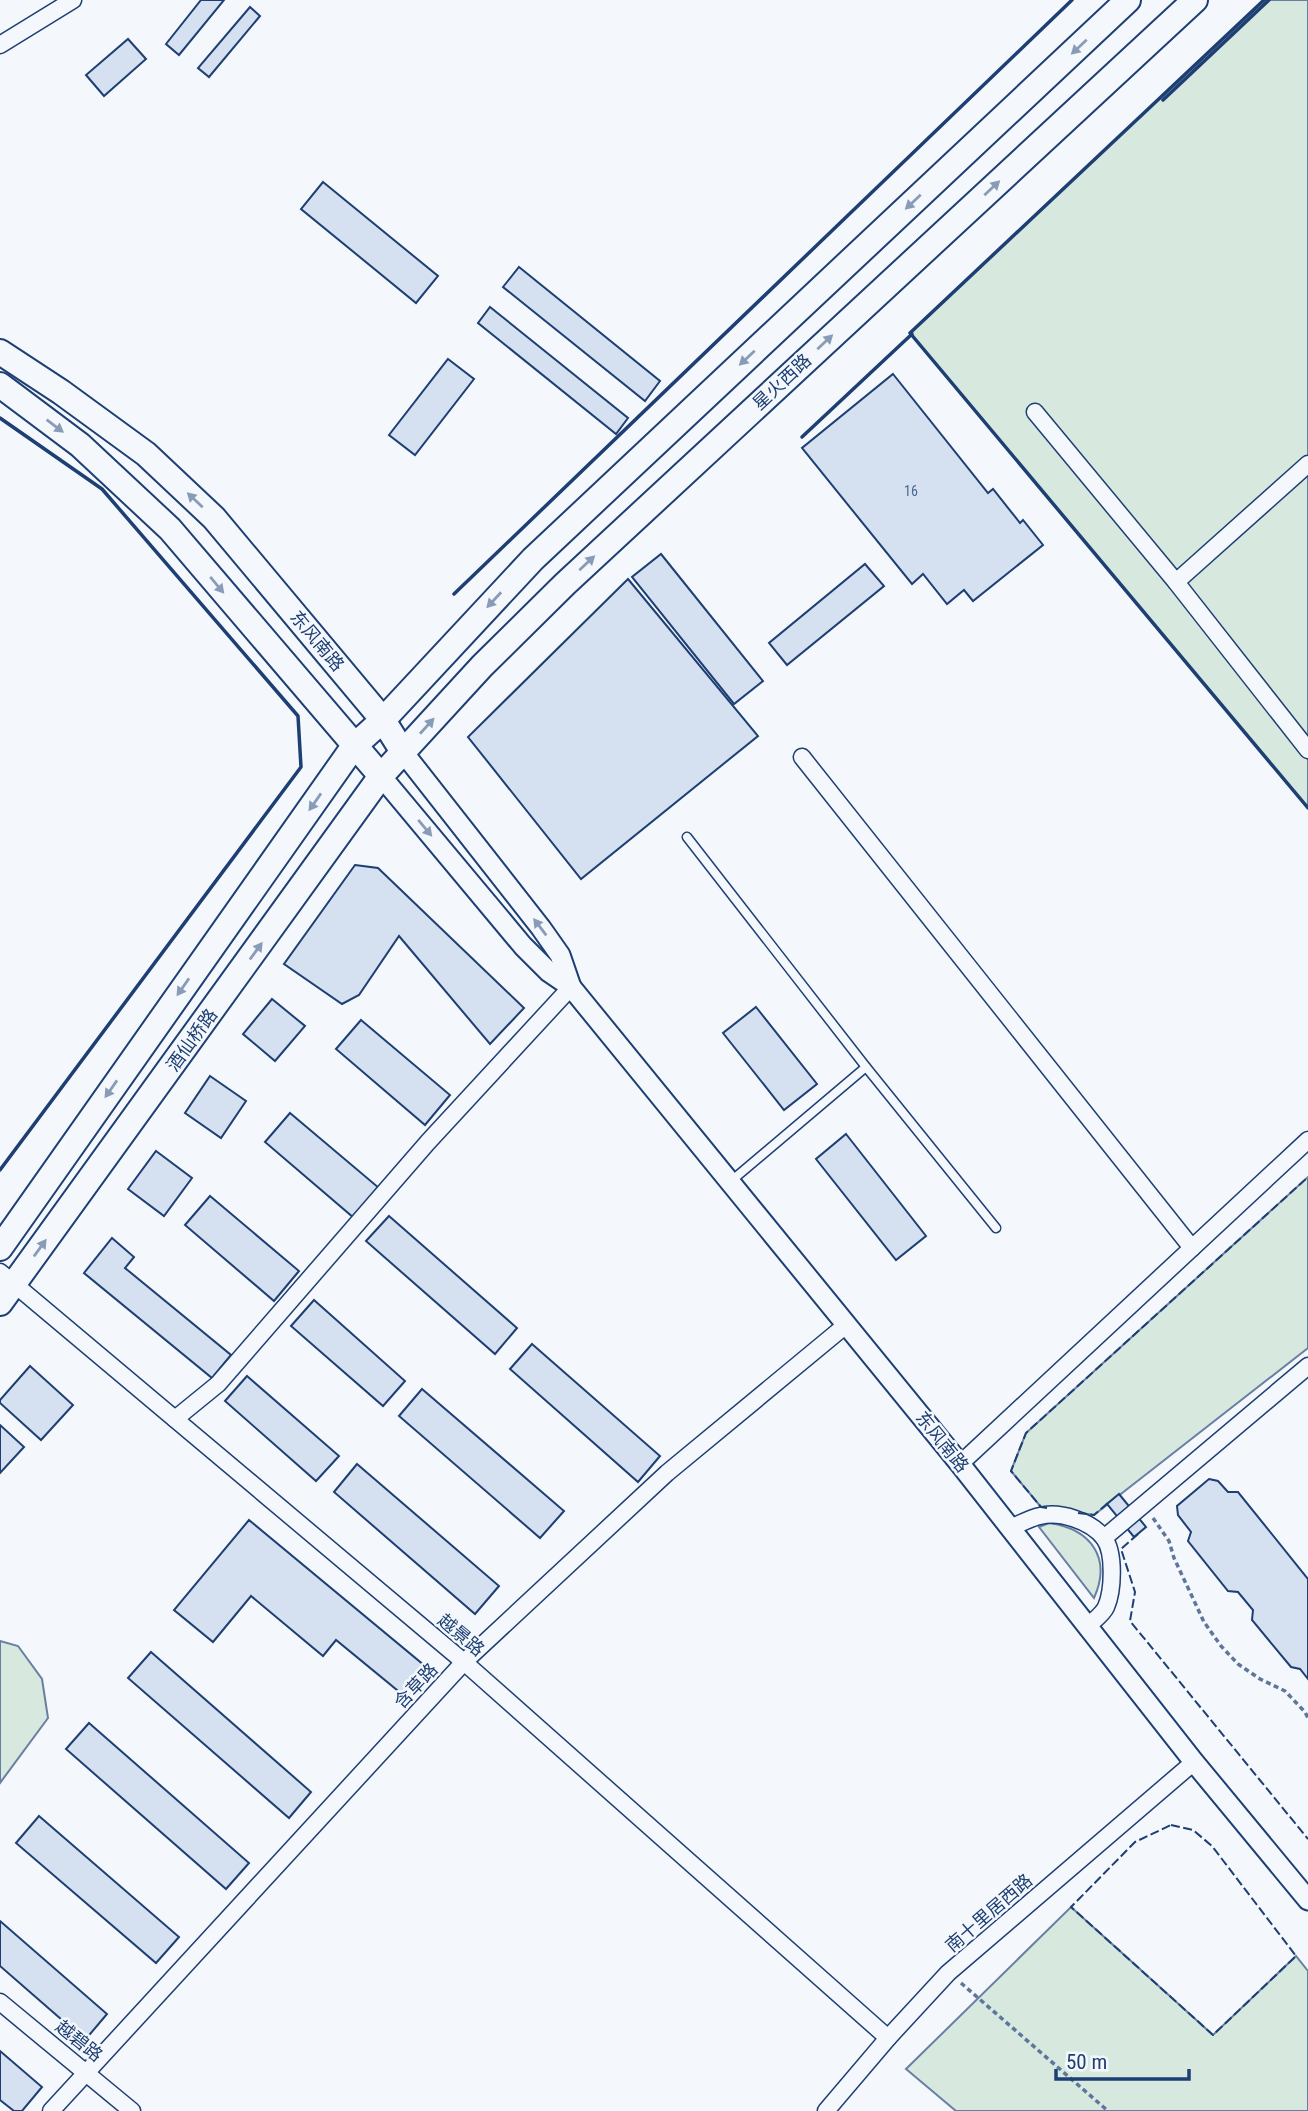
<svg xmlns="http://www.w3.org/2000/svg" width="1308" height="2111" viewBox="0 0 1308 2111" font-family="'Roboto Condensed','Noto Sans SC',sans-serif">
	<rect width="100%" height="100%" fill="#f4f7fb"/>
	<g fill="#d7e8df" stroke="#687fa3" stroke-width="2">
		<polygon points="1264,0 1308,0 1308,808 910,333"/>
		<polygon points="1308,1177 1308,1348 1094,1515 1041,1507 1011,1471 1026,1433"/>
		<path d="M1049,1523c42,6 63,35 45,75l-55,-71z"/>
		<polygon points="0,1641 18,1646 42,1679 48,1718 0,1783"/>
		<polygon points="1071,1907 1213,2035 1296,1956 1308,1971 1308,2111 956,2111 906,2069"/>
	</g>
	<g fill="#d5e0f0" stroke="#1d3f73" stroke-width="2">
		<polygon points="201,0 224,0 179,55 166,44"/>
		<polygon points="250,7 260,16 209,77 198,68"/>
		<polygon points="128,39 146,59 104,96 86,75"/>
		<polygon points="323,182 438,276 416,303 301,209"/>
		<polygon points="519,267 660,381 645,401 503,287"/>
		<polygon points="490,307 628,418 616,434 478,323"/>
		<polygon points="448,359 474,379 415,455 389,435"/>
		<polygon points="893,374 988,493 993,489 1020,523 1023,520 1043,545 973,601 964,590 947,604 923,574 912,584 802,448"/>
		<polygon points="661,554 763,681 734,704 632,577"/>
		<polygon points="865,564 884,586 787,665 769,643"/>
		<polygon points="628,579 758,736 581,879 468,737"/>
		<polygon points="355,865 378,868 524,1008 490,1044 399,936 359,995 342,1004 284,964"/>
		<polygon points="272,999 305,1026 275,1061 243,1034"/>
		<polygon points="756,1007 817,1084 784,1110 723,1033"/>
		<polygon points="361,1020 450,1095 425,1125 336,1049"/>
		<polygon points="210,1076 246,1101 221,1138 185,1113"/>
		<polygon points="290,1113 379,1188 354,1218 265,1142"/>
		<polygon points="846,1134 926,1236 896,1260 816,1159"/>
		<polygon points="156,1151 192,1178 164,1216 128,1189"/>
		<polygon points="210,1196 299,1271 274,1301 185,1225"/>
		<polygon points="389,1216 517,1328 495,1354 366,1241"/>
		<polygon points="112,1238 134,1257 125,1268 231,1355 212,1378 84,1273"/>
		<polygon points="314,1300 405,1381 383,1406 291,1326"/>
		<polygon points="532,1344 660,1456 638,1482 510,1369"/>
		<polygon points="30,1366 73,1405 41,1440 0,1403 0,1400"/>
		<polygon points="247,1376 339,1456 316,1481 225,1401"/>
		<polygon points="422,1389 564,1511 540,1538 399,1416"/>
		<polygon points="0,1425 24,1447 0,1473"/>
		<polygon points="357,1464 499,1586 475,1614 334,1492"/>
		<polygon points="1209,1479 1218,1481 1228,1492 1238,1492 1308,1579 1308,1679 1300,1669 1291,1667 1252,1620 1253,1610 1238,1592 1228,1591 1188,1541 1191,1532 1178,1515 1177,1506"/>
		<polygon points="1119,1494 1146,1527 1134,1537 1107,1504"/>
		<polygon points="249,1520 431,1671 408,1699 336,1640 323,1656 251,1596 213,1642 174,1610"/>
		<polygon points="151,1652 311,1792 289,1818 128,1678"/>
		<polygon points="89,1723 249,1863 226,1889 66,1749"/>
		<polygon points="39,1816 179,1937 156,1963 16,1843"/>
		<polygon points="0,1921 107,2014 85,2040 0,1966"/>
		<polygon points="0,2051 42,2087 22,2111 14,2111 0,2100"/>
	</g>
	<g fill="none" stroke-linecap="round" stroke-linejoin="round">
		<defs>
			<g id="service">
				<polyline points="687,837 866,1067 996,1228"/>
				<polyline points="730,1182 866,1067"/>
			</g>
			<g id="minor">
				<polyline points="0,45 73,0"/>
				<polyline points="1035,412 1176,582 1308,750"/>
				<polyline points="1176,582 1308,464"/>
				<polyline points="802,757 1192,1248"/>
				<polyline points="0,1272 464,1662 888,2038"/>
				<polyline points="175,1419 218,1384 428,1142 571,987"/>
				<polyline points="960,1464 1308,1140"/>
				<path d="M1010,1528c10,-4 20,-10 30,-12 20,-5 51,5 64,22 11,15 9,53 2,69 -3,7 -13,14 -18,19"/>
				<polyline points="1104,1538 1308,1366"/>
				<polyline points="0,2002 132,2111"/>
				<polyline points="51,2111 464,1662 667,1473 846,1325"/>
				<polyline points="826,2111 888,2038 948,1973 1194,1762"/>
			</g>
			<g id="tertiary">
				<polyline points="403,752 541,928 560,955 571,987"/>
				<polyline points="381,776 523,946 549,972 571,987 960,1464 1194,1762 1308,1900"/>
			</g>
			<g id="primary">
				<polyline points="0,352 61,392 146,454 214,518 383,720 403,752"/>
				<polyline points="0,385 80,445 170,529 381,776"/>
				<polyline points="0,1248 354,746 383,720 533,559 1128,0"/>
				<polyline points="0,1303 381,776 482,666 565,584 1195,0"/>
			</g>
		</defs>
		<use href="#service" stroke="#1d3f73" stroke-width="11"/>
		<use href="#minor" stroke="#1d3f73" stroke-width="19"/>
		<use href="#tertiary" stroke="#1d3f73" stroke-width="23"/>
		<use href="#primary" stroke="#1d3f73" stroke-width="28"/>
		<g stroke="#5e769c" stroke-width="3.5" stroke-dasharray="5 3.5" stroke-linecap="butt">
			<polyline points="1153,1518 1169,1541 1174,1558 1204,1622 1221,1646 1238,1664 1260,1679 1285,1691 1305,1712 1308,1718"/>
			<polyline points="961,1983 1108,2111"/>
		</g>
		<use href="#service" stroke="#f4f7fb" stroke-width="8"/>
		<use href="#minor" stroke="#f4f7fb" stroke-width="16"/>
		<use href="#tertiary" stroke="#f4f7fb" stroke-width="19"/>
		<use href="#primary" stroke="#f4f7fb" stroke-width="24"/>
		<g stroke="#1d3f73" stroke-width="2" stroke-dasharray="9 3.5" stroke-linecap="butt">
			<polyline points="1047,1508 1041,1507 1011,1471 1026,1433 1308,1177"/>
			<polyline points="1078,1513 1094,1515 1108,1503"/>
			<polyline points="1138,1534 1121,1549 1135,1592 1130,1621 1308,1839"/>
			<polygon points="1171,1825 1193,1830 1212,1846 1296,1956 1213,2035 1071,1907 1135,1842"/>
		</g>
		<g stroke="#1d3f73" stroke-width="3.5">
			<polyline points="1264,0 910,333 1308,808"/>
			<polyline points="1163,100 1269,0"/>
			<polyline points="0,418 102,489 298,716 301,767 0,1170"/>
			<polyline points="802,437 912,334"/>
			<polyline points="454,594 1072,0"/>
		</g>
	</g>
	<defs><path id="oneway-solid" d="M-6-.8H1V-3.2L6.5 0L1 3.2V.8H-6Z" transform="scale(1.75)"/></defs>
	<g fill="#889bb7">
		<use href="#oneway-solid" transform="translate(1079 47) rotate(137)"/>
		<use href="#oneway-solid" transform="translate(992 188) rotate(-43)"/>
		<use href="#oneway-solid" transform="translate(913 202) rotate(137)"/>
		<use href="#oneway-solid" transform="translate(825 342) rotate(-43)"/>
		<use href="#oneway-solid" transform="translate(747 358) rotate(137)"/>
		<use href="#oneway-solid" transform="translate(55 426) rotate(37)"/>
		<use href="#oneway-solid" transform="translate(195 500) rotate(-137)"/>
		<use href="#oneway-solid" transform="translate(587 563) rotate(-43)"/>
		<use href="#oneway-solid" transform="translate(217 585) rotate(50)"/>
		<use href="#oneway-solid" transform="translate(494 600) rotate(133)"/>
		<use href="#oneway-solid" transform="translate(427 726) rotate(-48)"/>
		<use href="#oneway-solid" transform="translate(315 802) rotate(125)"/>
		<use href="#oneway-solid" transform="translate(425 828) rotate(50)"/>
		<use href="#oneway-solid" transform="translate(540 927) rotate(-127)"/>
		<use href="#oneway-solid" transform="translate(256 951) rotate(-54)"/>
		<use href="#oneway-solid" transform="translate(183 987) rotate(125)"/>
		<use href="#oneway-solid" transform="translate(111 1089) rotate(125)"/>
		<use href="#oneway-solid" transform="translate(40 1248) rotate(-54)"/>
	</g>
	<g text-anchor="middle" stroke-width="5" stroke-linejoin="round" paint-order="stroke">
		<g font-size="14" fill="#4b6792">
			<text x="911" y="496">16</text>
		</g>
		<g font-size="18" fill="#1d3f73" stroke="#f4f7fb">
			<text transform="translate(782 382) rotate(-43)" y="6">星火西路</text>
			<text transform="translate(317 641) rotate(50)" y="6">东风南路</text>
			<text transform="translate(192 1040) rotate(-54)" y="6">酒仙桥路</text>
			<text transform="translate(942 1442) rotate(51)" y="6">东风南路</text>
			<text transform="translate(461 1635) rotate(40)" y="6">越景路</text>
			<text transform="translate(416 1686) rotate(-47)" y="6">含草路</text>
			<text transform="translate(989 1913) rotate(-41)" y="6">南十里居西路</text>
			<text transform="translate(79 2041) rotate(39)" y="6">越碧路</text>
		</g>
	</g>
	<path d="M1056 2069v10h133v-10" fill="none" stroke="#1d3f73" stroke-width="3.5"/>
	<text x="1066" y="2069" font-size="21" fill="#1d3f73" stroke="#f4f7fb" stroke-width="5" paint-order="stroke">50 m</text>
</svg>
